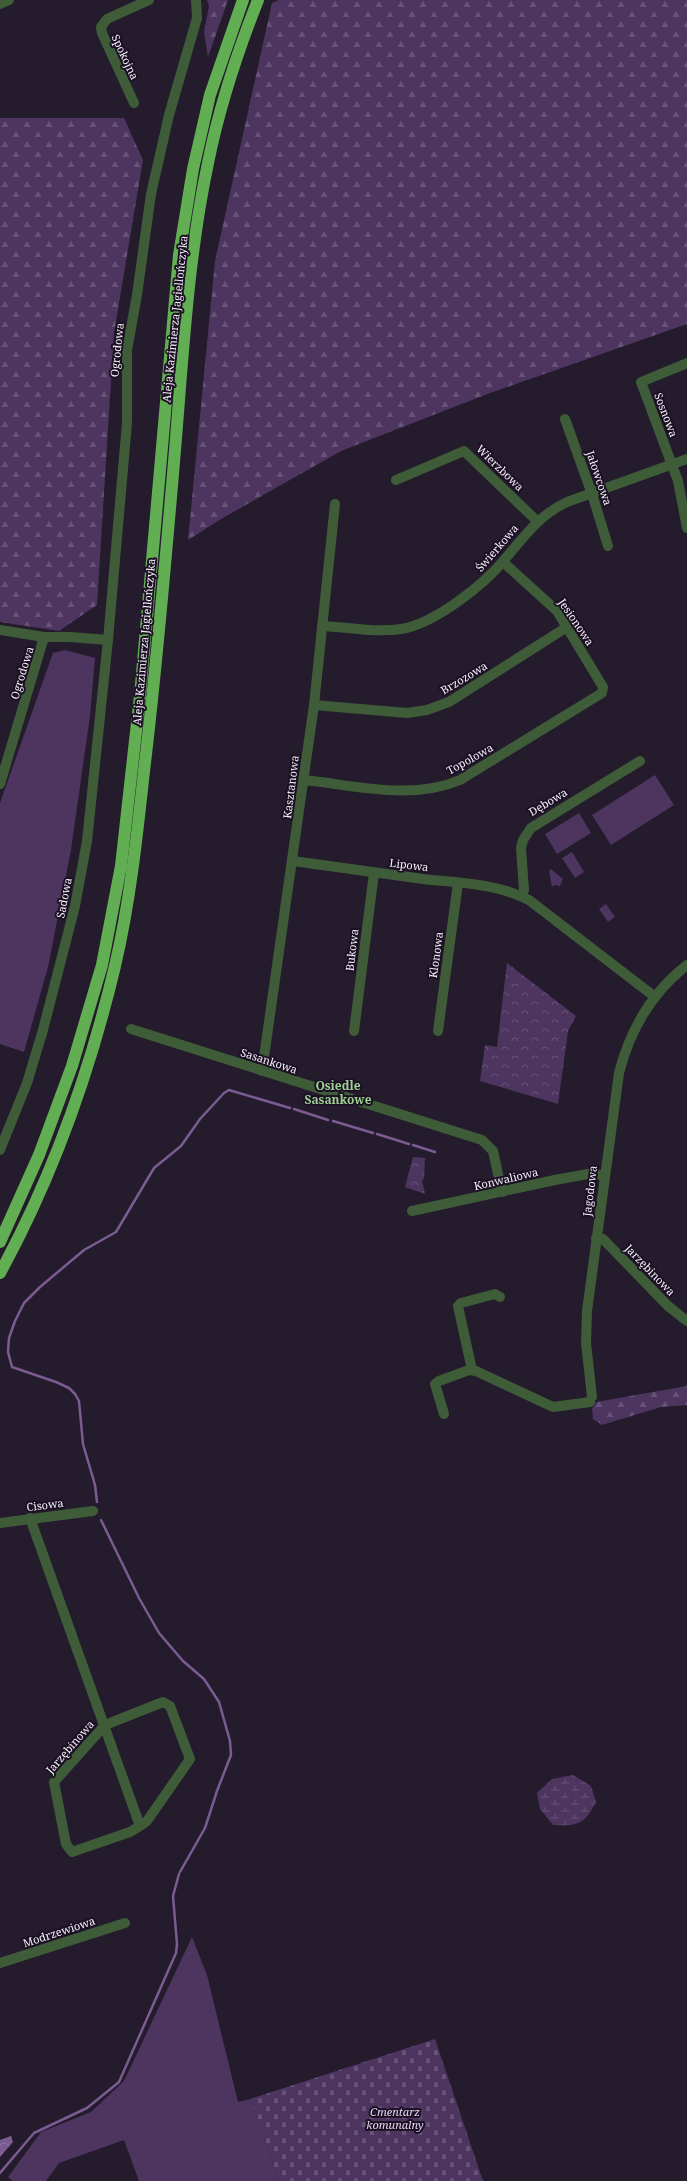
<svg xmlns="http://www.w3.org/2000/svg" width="687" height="2181" viewBox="0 0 687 2181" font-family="'Noto Serif',serif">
	<defs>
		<pattern id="forest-firs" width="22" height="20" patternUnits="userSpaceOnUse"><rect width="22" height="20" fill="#4d3560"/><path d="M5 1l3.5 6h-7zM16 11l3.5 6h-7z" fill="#675378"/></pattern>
		<pattern id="wetland-marsh" width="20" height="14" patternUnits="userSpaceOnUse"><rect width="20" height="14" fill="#4d3560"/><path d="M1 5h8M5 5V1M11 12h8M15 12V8" fill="none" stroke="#675378"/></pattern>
		<pattern id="cemetery-stones" width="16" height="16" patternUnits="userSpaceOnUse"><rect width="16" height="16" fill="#4d3560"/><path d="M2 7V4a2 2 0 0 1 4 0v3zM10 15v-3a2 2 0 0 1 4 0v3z" fill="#675378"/></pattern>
		<pattern id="park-crowns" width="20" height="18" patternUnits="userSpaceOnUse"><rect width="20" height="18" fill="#4d3560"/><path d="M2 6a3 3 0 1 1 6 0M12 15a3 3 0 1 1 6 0" fill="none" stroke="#675378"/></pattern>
		<pattern id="water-waves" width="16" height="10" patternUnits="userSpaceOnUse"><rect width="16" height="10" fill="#7a5c92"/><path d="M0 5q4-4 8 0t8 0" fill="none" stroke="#8e74a2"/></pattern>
	</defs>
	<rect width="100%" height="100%" fill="#241b2d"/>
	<g fill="#4d3560">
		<polygon points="65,650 95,658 90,716 71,850 48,967 24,1052 0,1044 0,803 53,653"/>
		<polygon points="655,775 674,805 611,845 592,815"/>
		<polygon points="579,813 591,833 557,854 545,834"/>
		<polygon points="572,852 584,872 575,878 562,858"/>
		<polygon points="551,869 563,879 560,886 555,885 552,887 549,871"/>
		<polygon points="606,904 615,917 608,922 599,909"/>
		<polygon points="192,1937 207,1975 238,2102 250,2099 279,2181 139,2181 124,2140 59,2163 46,2181 13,2181 8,2177 41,2132 91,2112 124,2081"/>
	</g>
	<g fill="url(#forest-firs)">
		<polygon points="207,0 228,0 208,57 204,32 209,6"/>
		<polygon points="279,0 687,0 687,324 490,393 341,451 221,519 188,540 215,261 272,3"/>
		<polygon points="0,118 124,118 143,160 114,333 97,605 59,631 0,622"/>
		<polygon points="687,1386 687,1405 661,1407 602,1425 593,1419 592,1409 596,1402"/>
	</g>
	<path fill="url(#wetland-marsh)" d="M573,1775l18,11 5,16c-12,23 -18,24 -43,23l-13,-16 -3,-16 15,-14z"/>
	<polygon fill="url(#cemetery-stones)" points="435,2039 483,2181 279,2181 250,2099"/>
	<g fill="url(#park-crowns)">
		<polygon points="507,963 576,1016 568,1031 558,1104 480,1081 485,1045 497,1047"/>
		<polygon points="413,1157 425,1158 424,1179 422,1180 425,1194 405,1187"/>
	</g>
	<polygon fill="url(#water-waves)" points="11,2136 13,2142 0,2157 0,2140"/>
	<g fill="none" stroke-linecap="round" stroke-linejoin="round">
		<g stroke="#7a5c92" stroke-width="2.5">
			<polyline points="294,1109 328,1120"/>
			<polyline points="333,1121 373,1133"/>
			<polyline points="377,1134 409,1144"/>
			<polyline points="413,1145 435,1152"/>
			<polyline points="97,1502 95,1485 83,1444 79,1401 75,1394 69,1388 56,1382 12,1367 8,1352 9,1338 15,1321 24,1303 40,1287 84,1250 116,1232 154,1168 181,1146 200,1119 224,1093 229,1090 290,1108"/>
			<polyline points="101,1520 139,1598 159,1633 183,1661 204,1679 219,1702 230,1741 231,1755 217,1791 205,1828 180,1872"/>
			<polyline points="0,2173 34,2133 87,2108 119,2082 176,1953 177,1944 173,1896 179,1874"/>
		</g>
		<g stroke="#3e5c38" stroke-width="10">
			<polyline points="0,4 9,0"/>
			<polyline points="134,103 102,33 101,27 107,19 149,0"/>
			<polyline points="687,363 641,382 678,481 687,528"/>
			<polyline points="565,419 592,494 608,546"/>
			<polyline points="396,480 464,451 537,521"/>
			<path d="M322,626c25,1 54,7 79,3 33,-5 83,-44 104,-70 19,-22 34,-44 62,-57l120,-43"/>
			<polyline points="0,630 44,637 0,784"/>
			<polyline points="44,637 70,637 108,640"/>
			<polyline points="314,705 407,713 427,710 449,702 567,627"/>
			<path d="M304,780c50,5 107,21 156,0l142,-87 1,-6 -46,-76 -54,-49"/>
			<path d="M293,861c43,6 86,12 130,18 36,4 73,4 106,21l126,97"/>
			<polyline points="521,896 524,890 521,848 523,840 531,828 640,761"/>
			<polyline points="131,1029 482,1140 493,1151 502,1192"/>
			<polyline points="354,1031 374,873"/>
			<polyline points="438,1031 458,883"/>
			<polyline points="262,1071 314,705 335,504"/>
			<polyline points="0,1150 27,1083 43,1030 75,906 87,841 108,640 127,423 127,350 137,295 151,194 169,115 197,18 196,0"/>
			<polyline points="412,1211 555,1180 593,1173 604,1176"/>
			<polyline points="596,1238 603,1239 668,1306 687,1321"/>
			<polyline points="472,1370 458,1306 461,1303 495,1294 500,1297"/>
			<path d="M592,1397l-6,-54 1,-32 32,-238c11,-43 32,-80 68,-108"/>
			<polyline points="444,1414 435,1384 439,1381 469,1370 476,1371 553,1407 590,1402"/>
			<polyline points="30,1518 140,1826 130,1832 72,1852 66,1844 54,1782 105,1725 163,1702 170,1706 190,1759 147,1821 140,1826"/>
			<polyline points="0,1523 93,1511"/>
			<polyline points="0,1963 125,1923"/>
		</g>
		<g stroke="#61af52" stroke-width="12">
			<polyline points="0,1242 39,1155 72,1066 102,965 121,866 140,696 179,255 193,169 210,95 243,0"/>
			<path d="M0,1273c52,-95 90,-202 115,-307 15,-64 22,-130 29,-195 13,-107 22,-214 31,-321 8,-95 13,-193 33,-287 11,-55 29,-110 50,-163"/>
		</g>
	</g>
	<g text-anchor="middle" stroke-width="4" stroke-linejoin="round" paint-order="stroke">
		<g font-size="11" fill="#f7f1fd" stroke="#1b1123">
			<text transform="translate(125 57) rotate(65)" y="4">Spokojna</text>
			<text transform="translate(175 319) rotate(-84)" y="4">Aleja Kazimierza Jagiellończyka</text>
			<text transform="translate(117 350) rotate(-84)" y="4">Ogrodowa</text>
			<text transform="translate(666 415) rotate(69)" y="4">Sosnowa</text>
			<text transform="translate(500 468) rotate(44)" y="4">Wierzbowa</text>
			<text transform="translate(599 478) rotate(71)" y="4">Jałowcowa</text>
			<text transform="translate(497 548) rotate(-49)" y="4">Świerkowa</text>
			<text transform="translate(576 622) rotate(56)" y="4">Jesionowa</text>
			<text transform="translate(144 642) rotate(-85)" y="4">Aleja Kazimierza Jagiellończyka</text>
			<text transform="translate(22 673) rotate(-73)" y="4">Ogrodowa</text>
			<text transform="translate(464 678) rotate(-31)" y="4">Brzozowa</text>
			<text transform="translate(470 759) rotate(-29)" y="4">Topolowa</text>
			<text transform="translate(291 787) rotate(-83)" y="4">Kasztanowa</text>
			<text transform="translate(548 802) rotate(-31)" y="4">Dębowa</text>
			<text transform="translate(409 865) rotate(7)" y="4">Lipowa</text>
			<text transform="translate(64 898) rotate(-79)" y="4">Sadowa</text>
			<text transform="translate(352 950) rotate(-83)" y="4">Bukowa</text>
			<text transform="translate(436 955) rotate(-82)" y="4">Klonowa</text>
			<text transform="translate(269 1061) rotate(18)" y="4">Sasankowa</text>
			<text transform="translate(506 1179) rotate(-13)" y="4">Konwaliowa</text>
			<text transform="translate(590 1191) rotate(-83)" y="4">Jagodowa</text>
			<text transform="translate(650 1270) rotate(46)" y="4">Jarzębinowa</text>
			<text transform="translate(45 1505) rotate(-7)" y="4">Cisowa</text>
			<text transform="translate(70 1747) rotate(-49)" y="4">Jarzębinowa</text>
			<text transform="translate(59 1932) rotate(-18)" y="4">Modrzewiowa</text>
		</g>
		<g font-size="11" font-style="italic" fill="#e8d7f7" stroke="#1b1123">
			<text x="395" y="2116">Cmentarz<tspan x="395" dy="13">komunalny</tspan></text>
		</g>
		<g font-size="12" font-weight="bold" fill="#9dd193" stroke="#1b1123">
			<text x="338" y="1090">Osiedle<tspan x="338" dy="14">Sasankowe</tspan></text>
		</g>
	</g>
</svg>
